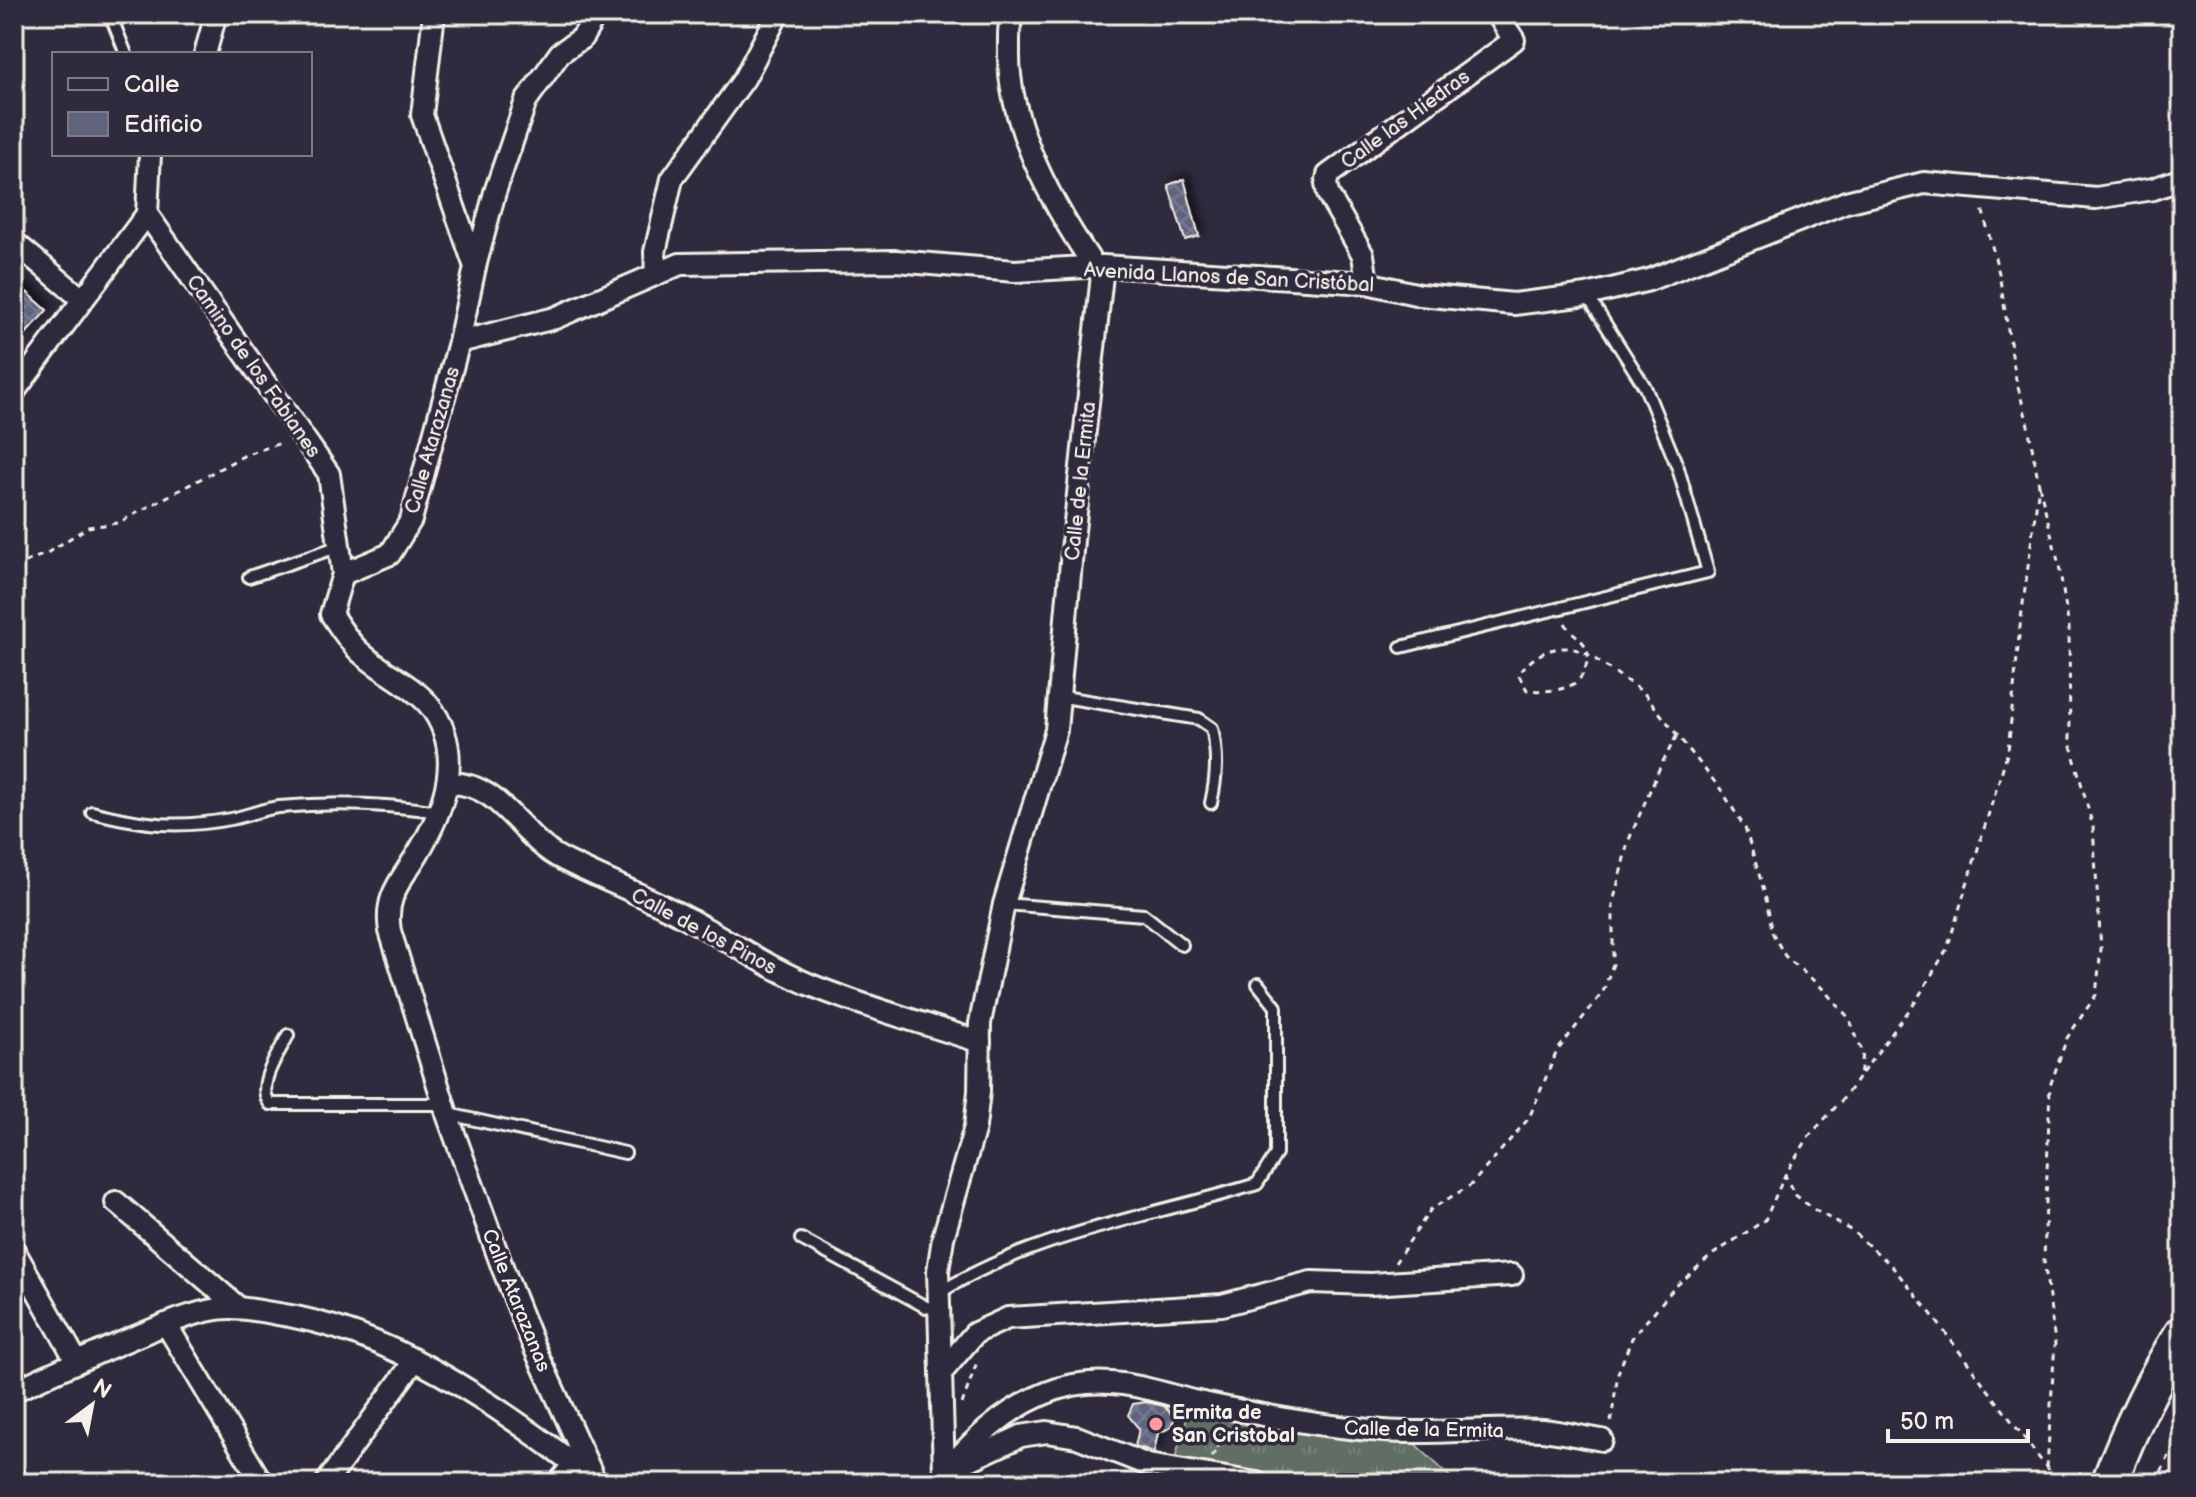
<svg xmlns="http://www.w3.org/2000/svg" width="2196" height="1497" viewBox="0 0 2196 1497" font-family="'Balsamiq Sans',sans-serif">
	<defs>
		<pattern id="grass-tufts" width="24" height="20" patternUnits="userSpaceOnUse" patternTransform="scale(2)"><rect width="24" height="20" fill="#606e63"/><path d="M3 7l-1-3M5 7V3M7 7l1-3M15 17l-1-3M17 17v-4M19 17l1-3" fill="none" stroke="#778379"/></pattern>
		<pattern id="building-cross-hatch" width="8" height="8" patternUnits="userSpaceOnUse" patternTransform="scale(2)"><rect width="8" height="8" fill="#61647e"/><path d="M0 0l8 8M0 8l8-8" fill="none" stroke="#787b90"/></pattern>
		<filter id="shadow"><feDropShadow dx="5" dy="-5" stdDeviation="4" flood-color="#0009"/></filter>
	</defs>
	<rect width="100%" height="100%" fill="#2f2a3d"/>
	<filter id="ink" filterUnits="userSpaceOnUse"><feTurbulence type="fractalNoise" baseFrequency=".0125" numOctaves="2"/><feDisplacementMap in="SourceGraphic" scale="16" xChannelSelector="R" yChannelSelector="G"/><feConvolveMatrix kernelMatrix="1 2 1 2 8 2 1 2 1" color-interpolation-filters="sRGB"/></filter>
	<g filter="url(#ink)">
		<polygon fill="url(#grass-tufts)" stroke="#aab0a6" stroke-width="2" points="1192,1400 1401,1431 1457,1483 1257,1483 1172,1469"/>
		<g fill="url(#building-cross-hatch)" stroke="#f4f1e8" stroke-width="2" filter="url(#shadow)">
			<polygon points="1184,179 1199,236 1185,240 1168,185"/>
			<polygon points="21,287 47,310 23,337 14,329 14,294"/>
			<polygon points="1146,1402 1164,1406 1175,1418 1170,1428 1158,1433 1154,1452 1135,1446 1139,1429 1128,1415 1133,1404"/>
		</g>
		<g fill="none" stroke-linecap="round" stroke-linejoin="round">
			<defs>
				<g id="service">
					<polyline points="110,14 126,54"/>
					<polyline points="249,577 340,546"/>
					<polyline points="1401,647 1708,572 1678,468 1645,387 1587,295"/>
					<path d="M1057,696l142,23 13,9c6,27 5,48 -1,75"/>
					<path d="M92,812c52,13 86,17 139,7 16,-3 31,-10 48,-12 55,-5 104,-4 159,5"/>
					<polyline points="1004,904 1144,915 1182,945"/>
					<path d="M288,1035c-9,19 -33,49 -18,69h174"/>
					<polyline points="448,1114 625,1153"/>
					<polyline points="801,1239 926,1307 938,1309"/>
					<path d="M939,1293c96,-60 211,-76 318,-109l19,-30v-147l-18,-23"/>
					<polyline points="552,1483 570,1461"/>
				</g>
				<g id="minor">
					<path d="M1013,14c-5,11 -4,24 -4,36 -2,74 44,156 85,216"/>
					<polyline points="205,54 216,14"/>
					<path d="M147,214l182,260 14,100 -12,40c8,12 16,25 26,35 19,20 56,36 72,56 37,47 16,103 -11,148 -17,28 -34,43 -28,78l57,183 56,155 32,80 61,134"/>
					<polyline points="147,214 150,154"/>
					<polyline points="14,242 82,299"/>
					<polyline points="475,267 495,192 526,101 560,53 582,38 596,14"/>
					<polyline points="656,274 655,252 672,179 744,79 778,14"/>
					<polyline points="1367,283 1363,255 1328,194 1326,184 1328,175 1514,40 1497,14"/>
					<polyline points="459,342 555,318 680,264 896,261 1015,271 1103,266 1367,283 1420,295 1514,304 1587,295 1649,280 1846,202 1924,183 2096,198 2153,189 2182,179"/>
					<polyline points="14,392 147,214"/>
					<polyline points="343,574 390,554 411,520 459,342 475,267 422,115 434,14"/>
					<path d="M449,783c52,-1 71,55 113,76 43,22 90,39 132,63 42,23 80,49 124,66 53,21 109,36 162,54"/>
					<polyline points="116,1202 239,1308"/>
					<polyline points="14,1250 77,1362"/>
					<polyline points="166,1324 262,1483"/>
					<polyline points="942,1372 975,1333 1008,1318 1222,1305 1311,1282 1371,1284 1512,1275"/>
					<path d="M14,1391c42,-20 85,-39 128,-57 24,-10 50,-21 75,-25 18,-3 37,1 55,4 122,17 225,93 321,165"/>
					<polyline points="959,1465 1021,1436 1047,1432 1077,1437 1148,1465 1257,1483"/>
					<polyline points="944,1473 938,1271 943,1238 975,1127 979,1091 980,1023 1004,904 1056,730 1073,540 1103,266"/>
					<polyline points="14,1476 18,1483"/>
					<path d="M941,1477c35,-42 78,-81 132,-92 44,-9 83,7 125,17 62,13 123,25 186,29 52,4 106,-4 158,-1 20,2 40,7 60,10"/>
					<polyline points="326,1483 415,1360"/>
				</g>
				<path id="trunk" d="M2109,1483c20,-52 43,-102 73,-149"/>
			</defs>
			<use href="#service" stroke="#f4f1e8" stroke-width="16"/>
			<use href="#minor" stroke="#f4f1e8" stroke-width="26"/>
			<use href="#trunk" stroke="#f4f1e8" stroke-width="40"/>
			<g stroke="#f4f1e8" stroke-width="3" stroke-dasharray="6 6" stroke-linecap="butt">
				<polyline points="2039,485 2059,565 2069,628 2070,742 2093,827 2101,949 2096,995 2067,1038 2050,1086 2044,1260 2055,1342 2047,1467"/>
				<polyline points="14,567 47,553 88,527 118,523 247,454 284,442"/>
				<path d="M1565,623c5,9 16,15 21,24 3,7 2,12 0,19 -6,26 -37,26 -59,24l-9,-16c18,-22 43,-35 71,-19l54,37 79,99 23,37 20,66 8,40 12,22 36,31 28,31 14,35 -3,23 -18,24 -32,35 -25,40 9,19 21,16 37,21 38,33 39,47 129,172"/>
				<polyline points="1862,1073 1916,1001 1947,949 2008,751 2020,626 2039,485 2027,420 2016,380 1999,273 1982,208"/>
				<polyline points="1395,1263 1431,1209 1471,1185 1529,1118 1557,1051 1603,992 1613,964 1613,903 1628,842 1660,767 1677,735"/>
				<polyline points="962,1404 977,1362"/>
				<polyline points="1611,1422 1618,1373 1632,1338 1675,1287 1712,1255 1765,1220 1785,1175"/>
				<polyline points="1211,1457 1218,1449 1220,1428"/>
				<polyline points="2156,1483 2182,1428"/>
			</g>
			<use href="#service" stroke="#2f2a3d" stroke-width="10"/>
			<use href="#minor" stroke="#2f2a3d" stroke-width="20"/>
			<use href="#trunk" stroke="#2f2a3d" stroke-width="34"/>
		</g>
	</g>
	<circle fill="#ff9aa2" stroke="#2f2a3d" stroke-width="3" cx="1156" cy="1424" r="8"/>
	<g text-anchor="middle" stroke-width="7" stroke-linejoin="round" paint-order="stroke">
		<g font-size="20" fill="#f4f1e8" stroke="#2f2a3d">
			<text transform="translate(1405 119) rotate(-36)" y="7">Calle las Hiedras</text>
			<text transform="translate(1229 277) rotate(3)" y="7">Avenida Llanos de San Cristóbal</text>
			<text transform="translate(254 366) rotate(55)" y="7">Camino de los Fabianes</text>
			<text transform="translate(432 440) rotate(-74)" y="7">Calle Atarazanas</text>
			<text transform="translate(1080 481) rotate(-84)" y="7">Calle de la Ermita</text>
			<text transform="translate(704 931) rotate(28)" y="7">Calle de los Pinos</text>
			<text transform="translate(517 1300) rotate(68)" y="7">Calle Atarazanas</text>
			<text transform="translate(1424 1429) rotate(1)" y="7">Calle de la Ermita</text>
		</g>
		<g font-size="20" font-weight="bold" fill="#f4f1e8" stroke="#2f2a3d" text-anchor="start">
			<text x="1172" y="1419">Ermita de<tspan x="1172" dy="23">San Cristobal</tspan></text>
		</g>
	</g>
	<rect width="2196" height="1497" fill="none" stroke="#2f2a3d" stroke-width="48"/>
	<rect x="24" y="24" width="2148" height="1449" fill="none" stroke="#f4f1e8" stroke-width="3" filter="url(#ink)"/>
	<rect x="52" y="52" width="260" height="104" fill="#2f2a3d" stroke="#7e7a81" stroke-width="2"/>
	<rect x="68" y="78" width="40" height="12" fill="#2f2a3d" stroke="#7e7a81" stroke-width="2"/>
	<text x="124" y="92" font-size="24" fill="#f4f1e8">Calle</text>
	<rect x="68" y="112" width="40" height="24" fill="#61647e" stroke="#7e7a81" stroke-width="2"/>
	<text x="124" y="132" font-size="24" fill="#f4f1e8">Edificio</text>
	<g transform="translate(92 1405) rotate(32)" stroke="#2f2a3d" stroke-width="6" paint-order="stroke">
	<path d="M0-6L14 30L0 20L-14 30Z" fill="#f4f1e8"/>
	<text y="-12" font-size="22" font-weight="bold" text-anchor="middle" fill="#f4f1e8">N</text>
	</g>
	<path d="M1888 1429v12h140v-12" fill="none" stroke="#f4f1e8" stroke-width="4"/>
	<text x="1900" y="1429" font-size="24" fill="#f4f1e8" stroke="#2f2a3d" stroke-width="6" paint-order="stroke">50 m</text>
</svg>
